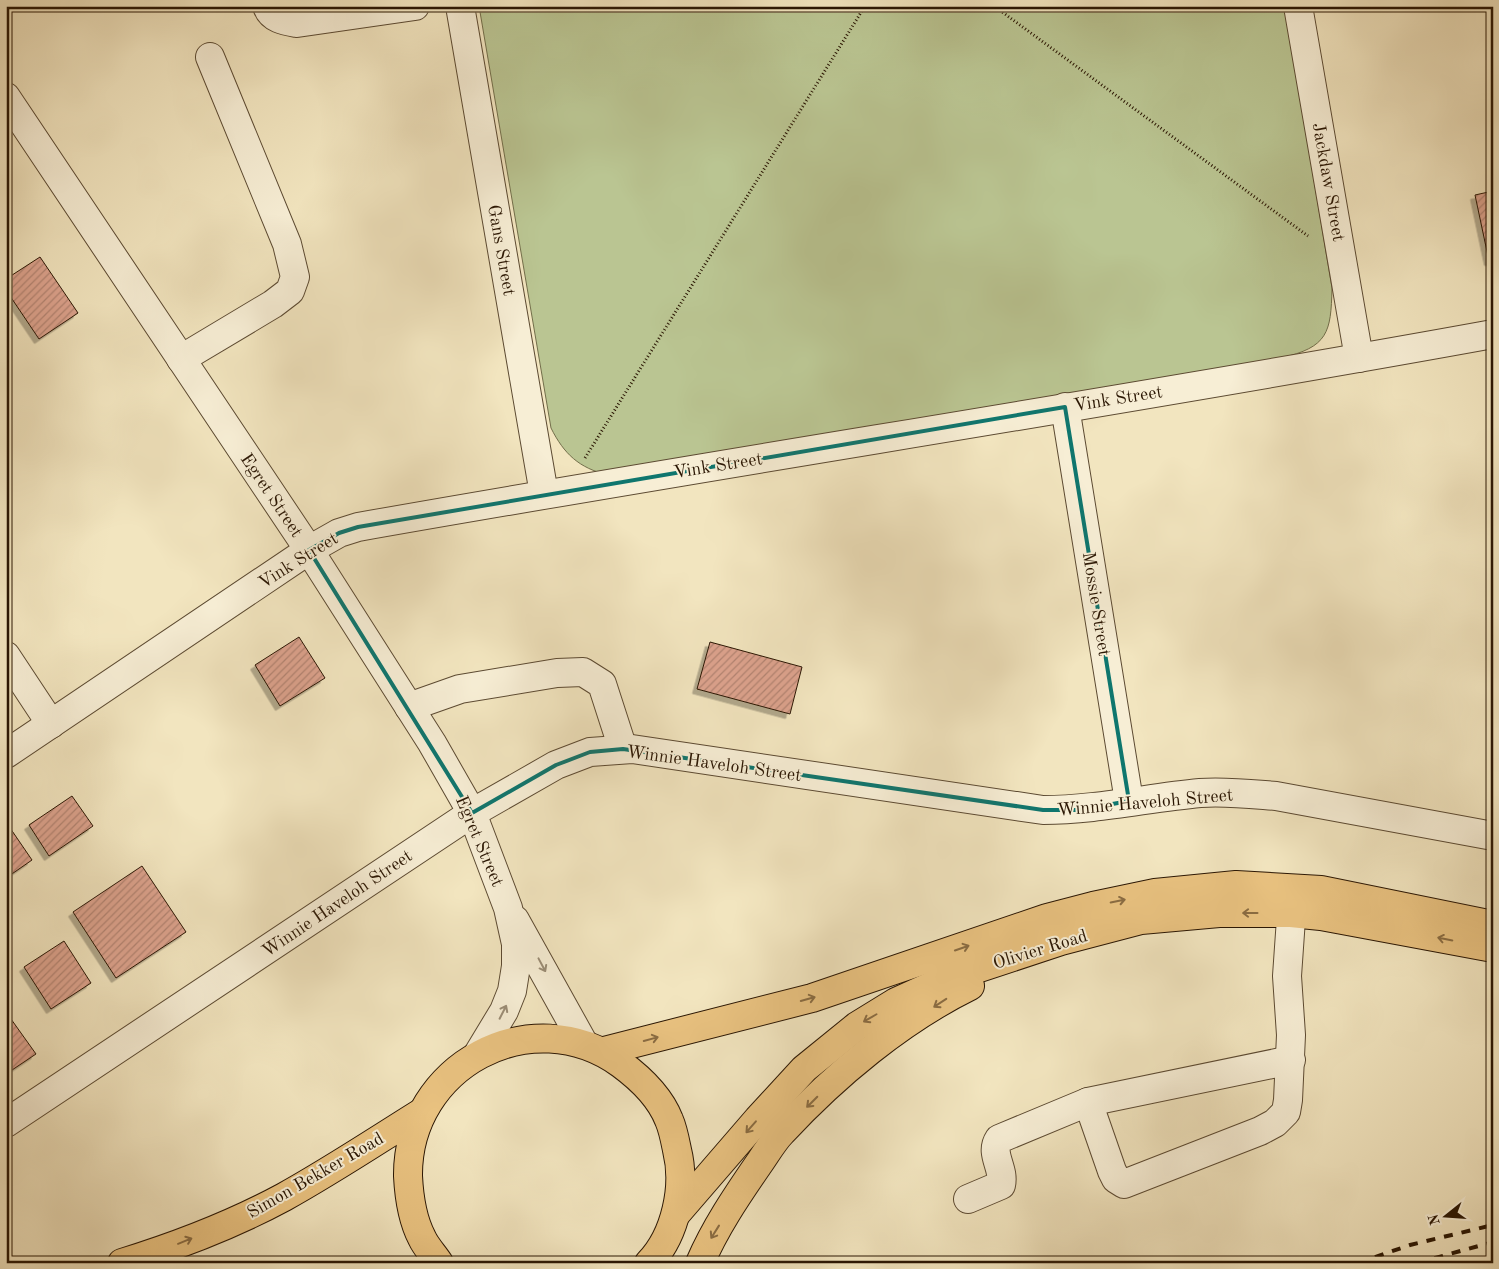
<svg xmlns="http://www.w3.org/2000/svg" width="1499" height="1269" viewBox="0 0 1499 1269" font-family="'Old Standard TT',serif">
	<defs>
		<pattern id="building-hatch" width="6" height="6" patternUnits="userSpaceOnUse" patternTransform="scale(1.25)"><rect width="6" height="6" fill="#dda38e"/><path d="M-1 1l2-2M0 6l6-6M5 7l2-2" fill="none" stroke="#b38472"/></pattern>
		<filter id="shadow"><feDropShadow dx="-4.5" dy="4.5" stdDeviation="0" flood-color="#0004"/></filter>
	</defs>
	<rect width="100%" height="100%" fill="#f2e5bf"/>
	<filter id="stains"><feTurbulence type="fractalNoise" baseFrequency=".004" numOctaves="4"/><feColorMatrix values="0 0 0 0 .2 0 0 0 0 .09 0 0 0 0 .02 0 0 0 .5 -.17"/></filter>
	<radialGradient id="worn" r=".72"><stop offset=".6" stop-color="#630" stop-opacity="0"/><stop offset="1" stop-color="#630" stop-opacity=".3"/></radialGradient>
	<path fill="#bac592" stroke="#726e4a" d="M479,6h806l47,282c-1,45 -4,59 -51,70l-673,117c-29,-7 -44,-21 -57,-47z"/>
	<g fill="url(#building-hatch)" stroke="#2a1603" filter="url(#shadow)">
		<polygon points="1493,191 1493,261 1489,261 1475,195"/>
		<polygon points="40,257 78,313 39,339 6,290 6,279"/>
		<polygon points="299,637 325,678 280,706 255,665"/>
		<polygon points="710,642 802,667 790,714 697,689"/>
		<polygon points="72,796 93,826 49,856 29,825"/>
		<polygon points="6,822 32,860 6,878"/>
		<polygon points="142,866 186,932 116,978 73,912"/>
		<polygon points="64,941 91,983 51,1009 24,967"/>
		<polygon points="6,1012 36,1054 6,1074"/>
	</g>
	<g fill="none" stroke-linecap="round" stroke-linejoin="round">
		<defs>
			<g id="minor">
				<path d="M267,6c4,13 18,15 30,17l118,-17"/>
				<polyline points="460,6 544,494"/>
				<polyline points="1298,6 1359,358"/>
				<polyline points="6,97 309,550 432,743 472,813 508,908 516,944 516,966 512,991 504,1011 478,1054"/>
				<polyline points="181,359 273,304 290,291 295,277 287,244 210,57"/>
				<polyline points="1065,407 1129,801"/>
				<polyline points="6,656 51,724"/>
				<polyline points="409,707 460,689 557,673 583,672 602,684 623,749"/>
				<path d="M6,754l303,-204 30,-17 19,-6c378,-67 757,-124 1135,-193"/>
				<polyline points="515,920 584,1044"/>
				<polyline points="1088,1102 1291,1060"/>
				<path d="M6,1123l466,-310 84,-48 34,-13 42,-3 411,61c53,0 104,-12 157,-17 25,-2 51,1 76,3l217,40"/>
				<path d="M968,1199l33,-14c4,-17 -12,-31 -2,-46l89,-37 24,69 4,8 8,5 136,-53 15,-8 11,-11 2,-12 3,-65 -4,-59 6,-86"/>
			</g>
			<g id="major">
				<polyline points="604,1051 812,998 1047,918 1093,906 1155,893 1236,885 1321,890 1493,925"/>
				<polyline points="676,1214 758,1119 804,1069 857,1026 896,1002 949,978 1061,941 1141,920 1219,913 1291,913 1321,916 1493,948"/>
				<path d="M122,1263c55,-17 112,-39 162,-66 47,-26 92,-56 137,-84"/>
				<path d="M439,1263c-5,-8 -13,-16 -17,-25 -10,-19 -13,-42 -14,-62 -1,-110 123,-177 213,-112 19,14 39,33 48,56 4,9 6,20 8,30 9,36 -1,85 -28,113"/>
				<path d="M700,1263c15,-35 36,-66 58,-98 8,-11 15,-24 24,-33 53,-57 119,-112 188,-146"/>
			</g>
		</defs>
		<use href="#minor" stroke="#5c4a32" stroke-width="30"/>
		<use href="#major" stroke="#2a1603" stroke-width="30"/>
		<g stroke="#2a1603" stroke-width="3" stroke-dasharray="1 2.5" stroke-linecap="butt">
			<polyline points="994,6 1308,236"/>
			<polyline points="585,458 865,6"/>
		</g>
		<use href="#minor" stroke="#f7eed5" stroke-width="28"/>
		<use href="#major" stroke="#e9c280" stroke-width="28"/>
		<g stroke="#2a1603" stroke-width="4" stroke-dasharray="9 9" stroke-linecap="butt">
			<polyline points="1358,1263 1410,1245 1493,1225"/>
			<polyline points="1417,1263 1493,1242"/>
		</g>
	</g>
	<defs><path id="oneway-shaft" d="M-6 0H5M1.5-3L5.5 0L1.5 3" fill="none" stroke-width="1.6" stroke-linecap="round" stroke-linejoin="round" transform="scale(1.25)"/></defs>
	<g stroke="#8a6c42">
		<use href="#oneway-shaft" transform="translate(1118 901) rotate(-12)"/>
		<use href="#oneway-shaft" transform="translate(1250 913) rotate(-180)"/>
		<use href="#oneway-shaft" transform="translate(1445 939) rotate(-169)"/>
		<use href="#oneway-shaft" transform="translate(962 948) rotate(-19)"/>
		<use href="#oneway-shaft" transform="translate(808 999) rotate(-16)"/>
		<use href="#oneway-shaft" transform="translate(940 1003) rotate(147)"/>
		<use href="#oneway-shaft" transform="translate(870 1018) rotate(150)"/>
		<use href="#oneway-shaft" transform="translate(651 1039) rotate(-15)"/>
		<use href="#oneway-shaft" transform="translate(812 1102) rotate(135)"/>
		<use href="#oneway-shaft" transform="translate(751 1127) rotate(131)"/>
		<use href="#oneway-shaft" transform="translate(715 1232) rotate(122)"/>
		<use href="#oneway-shaft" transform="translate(185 1241) rotate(-22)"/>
	</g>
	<g stroke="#9b8d76">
		<use href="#oneway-shaft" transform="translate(542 965) rotate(62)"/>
		<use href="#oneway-shaft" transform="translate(503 1012) rotate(-63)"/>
	</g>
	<path fill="none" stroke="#0f766e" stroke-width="4" stroke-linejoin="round" d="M1065,407l64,394 -50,9h-36l-420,-61 -33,3 -34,13 -84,48 -163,-263 30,-17 19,-6z"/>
	<g text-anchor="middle" stroke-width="4" stroke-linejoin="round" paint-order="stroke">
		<g font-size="18" fill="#2a1603" stroke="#f7eed5">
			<text transform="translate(1329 182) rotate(80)" y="6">Jackdaw Street</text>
			<text transform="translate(502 250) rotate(80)" y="6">Gans Street</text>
			<text transform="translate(1118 398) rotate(-9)" y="6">Vink Street</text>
			<text transform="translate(718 465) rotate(-9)" y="6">Vink Street</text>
			<text transform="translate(272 495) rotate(56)" y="6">Egret Street</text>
			<text transform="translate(298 560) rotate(-32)" y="6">Vink Street</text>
			<text transform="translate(1097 604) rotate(81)" y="6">Mossie Street</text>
			<text transform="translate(714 763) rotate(8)" y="6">Winnie Haveloh Street</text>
			<text transform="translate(1145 802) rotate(-5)" y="6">Winnie Haveloh Street</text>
			<text transform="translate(480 841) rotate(67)" y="6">Egret Street</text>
			<text transform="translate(337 903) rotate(-34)" y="6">Winnie Haveloh Street</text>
			<text transform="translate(1040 949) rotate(-17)" y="6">Olivier Road</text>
			<text transform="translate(315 1175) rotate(-30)" y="6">Simon Bekker Road</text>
		</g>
	</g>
	<rect width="1499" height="1269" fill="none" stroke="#f2e5bf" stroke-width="25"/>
	<rect x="8" y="8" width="1484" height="1254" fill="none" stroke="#2a1603" stroke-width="2.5"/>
	<rect x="12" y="12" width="1474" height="1244" fill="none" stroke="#2a1603"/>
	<g transform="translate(1446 1216) rotate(253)" stroke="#f7eed5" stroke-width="4" paint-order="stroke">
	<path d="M0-4L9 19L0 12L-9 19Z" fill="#2a1603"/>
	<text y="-8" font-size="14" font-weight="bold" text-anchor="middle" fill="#2a1603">N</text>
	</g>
	<rect width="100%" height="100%" filter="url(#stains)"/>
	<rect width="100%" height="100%" fill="url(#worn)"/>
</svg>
